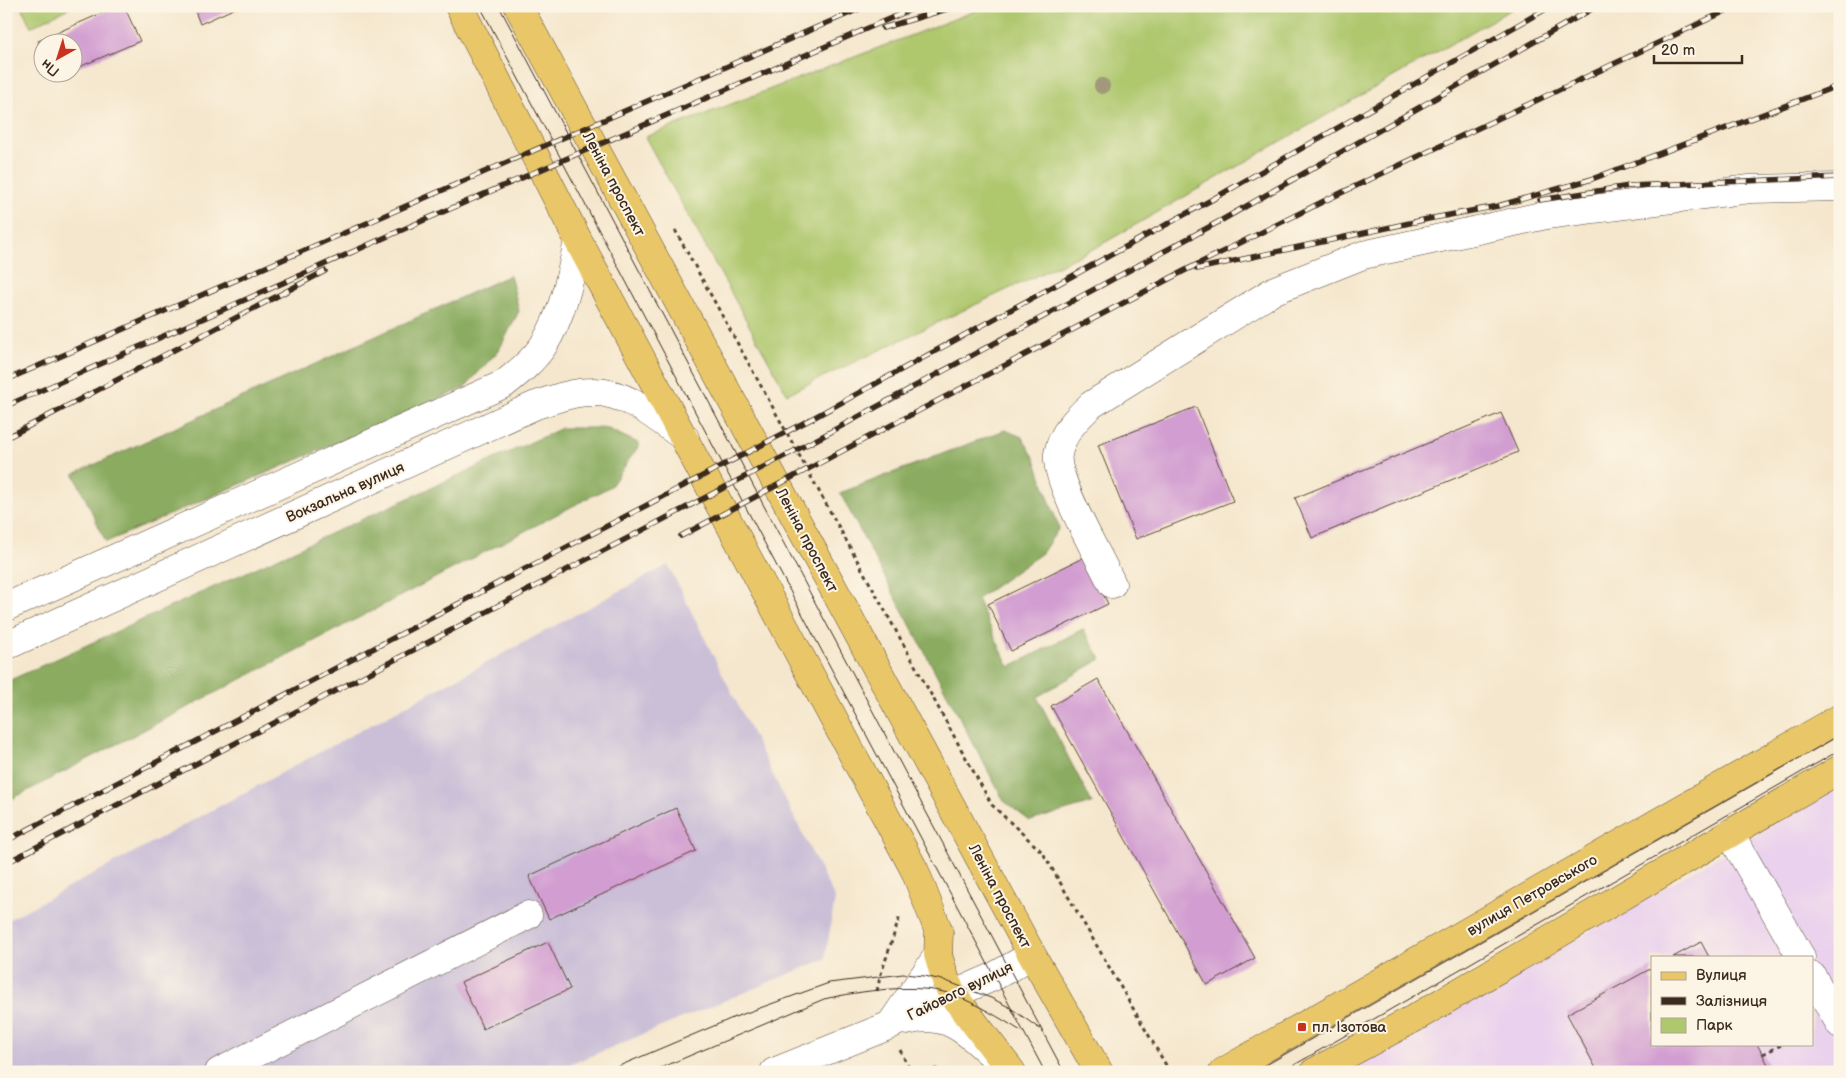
<svg xmlns="http://www.w3.org/2000/svg" width="1846" height="1078" viewBox="0 0 1846 1078" font-family="'Balsamiq Sans',sans-serif">
	<rect width="100%" height="100%" fill="#fcf5e5"/>
	<filter id="ink" filterUnits="userSpaceOnUse"><feTurbulence type="fractalNoise" baseFrequency=".02" numOctaves="2"/><feDisplacementMap in="SourceGraphic" scale="10" xChannelSelector="R" yChannelSelector="G"/><feConvolveMatrix kernelMatrix="1 2 1 2 8 2 1 2 1" color-interpolation-filters="sRGB"/></filter>
	<filter id="wash" filterUnits="userSpaceOnUse"><feTurbulence type="fractalNoise" baseFrequency=".0096" numOctaves="4" result="noise"/><feDisplacementMap in="SourceGraphic" scale="20" xChannelSelector="R" yChannelSelector="G"/><feGaussianBlur stdDeviation="1.12" result="paint"/><feColorMatrix in="noise" values="0 0 0 0 0 0 0 0 0 0 0 0 0 0 0 0 0 1.4 0 .05"/><feComposite in="paint" operator="in"/></filter>
	<g filter="url(#wash)">
		<rect width="100%" height="100%" fill="#f5e7cd"/>
		<path fill="#ead1ed" fill-rule="evenodd" d="M1840,786v286h-494zM1652,957h160v87h-160z"/>
		<polygon fill="#cabfd7" points="668,565 835,899 825,959 552,1072 6,1072 6,921"/>
		<g fill="#afc86e" stroke="#757946">
			<polygon points="21,6 73,6 31,27"/>
			<polygon points="988,6 1517,6 1097,247 787,394 645,137"/>
		</g>
		<g fill="#8bac61" stroke="#636b40">
			<polygon points="510,275 519,311 499,350 464,388 106,542 74,474"/>
			<polygon points="562,428 606,428 640,444 611,486 6,802 6,682"/>
			<polygon points="1005,430 1022,437 1035,459 1059,528 1042,553 977,599 1009,667 1083,629 1101,659 1037,697 1092,803 1030,821 1004,801 840,493"/>
		</g>
		<g id="blocks">
			<g fill="#d29ed1">
				<polygon points="118,6 124,6 140,41 72,70 72,42 42,42 42,50 38,41"/>
				<polygon points="193,6 240,6 200,24"/>
				<polygon points="52,72 68,72 54,78"/>
				<polygon points="1196,407 1233,501 1136,539 1098,445"/>
				<polygon points="1501,413 1518,452 1312,538 1295,498"/>
				<polygon points="1085,557 1108,604 1011,651 988,604"/>
				<polygon points="1098,679 1255,958 1207,985 1051,706"/>
				<polygon points="676,808 696,851 549,919 529,876"/>
				<polygon points="548,942 570,989 483,1029 461,982"/>
				<polygon points="1701,942 1709,957 1673,957"/>
				<polygon points="1652,968 1652,1044 1757,1044 1772,1072 1598,1072 1567,1014"/>
			</g>
		</g>
	</g>
	<g filter="url(#ink)">
		<use href="#blocks" fill-opacity="0" stroke="#574638" stroke-width="1"/>
		<g fill="none" stroke-linecap="round" stroke-linejoin="round">
			<defs>
				<g id="minor">
					<path d="M1112,584c-12,-26 -58,-104 -54,-130 4,-21 18,-35 33,-49l184,-115 88,-35 183,-40 204,-26 90,-2"/>
					<path d="M6,607l498,-223c14,-11 29,-23 39,-38 20,-31 28,-70 35,-106"/>
					<path d="M6,646l530,-241c18,-6 37,-13 56,-13 35,-1 66,27 93,46"/>
					<polyline points="1730,833 1801,957"/>
					<polyline points="1812,976 1840,1024"/>
					<polyline points="893,1021 938,955"/>
					<path d="M907,1021c38,-10 58,8 84,33"/>
					<polyline points="219,1072 528,915"/>
					<polyline points="774,1072 888,1026 938,1001 993,977 1032,955"/>
				</g>
				<g id="major">
					<polyline points="459,6 578,240 915,871 939,932 938,955 946,981 953,995 1012,1072"/>
					<polyline points="518,6 1032,955 1099,1072"/>
					<polyline points="1223,1072 1840,718"/>
					<polyline points="1314,1072 1413,1019 1840,769"/>
				</g>
			</defs>
			<use href="#minor" stroke="#574638" stroke-width="29"/>
			<use href="#major" stroke="#574638" stroke-width="29"/>
			<g stroke="#574638" stroke-width="3" stroke-dasharray="4 4" stroke-linecap="butt">
				<polyline points="675,230 992,805 1043,853 1170,1072"/>
				<polyline points="877,991 880,977 900,916"/>
				<polyline points="900,1050 911,1072"/>
				<polyline points="1763,1054 1783,1044"/>
				<polyline points="918,1072 936,1069 942,1072"/>
			</g>
			<use href="#minor" stroke="#fff" stroke-width="28"/>
			<use href="#major" stroke="#e9c769" stroke-width="28"/>
			<g stroke="#3b2a1e" stroke-width="1">
				<polyline points="480,6 1045,1072"/>
				<polyline points="499,6 1064,1072"/>
				<polyline points="605,1072 735,1017 829,983 903,974 925,976 946,981 991,998 1009,1007 1040,1029"/>
				<path d="M651,1072l173,-73c36,-8 95,-17 130,-4 23,9 46,23 67,36"/>
				<polyline points="1254,1072 1840,735"/>
				<polyline points="1282,1072 1840,750"/>
			</g>
			<defs>
				<g id="rail">
					<polyline points="883,28 957,6"/>
					<polyline points="1540,200 1629,186 1840,177"/>
					<polyline points="1197,269 1428,219 1498,206 1592,179 1840,85"/>
					<polyline points="6,380 866,6"/>
					<polyline points="6,406 422,221 919,6"/>
					<polyline points="6,438 325,271"/>
					<polyline points="681,536 1182,272 1324,201 1736,6"/>
					<polyline points="6,841 813,418 1213,199 1551,6"/>
					<polyline points="6,863 823,436 1222,220 1597,6"/>
				</g>
			</defs>
			<use href="#rail" stroke="#3b2a1e" stroke-width="5.5"/>
			<use href="#rail" stroke="#fcf5e5" stroke-width="4" stroke-dasharray="11" stroke-linecap="butt"/>
		</g>
		<circle fill="#a2997a" cx="1102" cy="86" r="8"/>
	</g>
	<rect fill="#c8321e" stroke="#fcf5e5" stroke-width="2" x="1297" y="1022" width="10" height="10" rx="2.5"/>
	<g text-anchor="middle" stroke-width="4" stroke-linejoin="round" paint-order="stroke">
		<g font-size="15" fill="#3b2a1e" stroke="#fcf5e5">
			<text transform="translate(614 184) rotate(62)" y="5">Леніна проспект</text>
			<text transform="translate(345 492) rotate(-24)" y="5">Вокзальна вулиця</text>
			<text transform="translate(807 540) rotate(62)" y="5">Леніна проспект</text>
			<text transform="translate(1532 895) rotate(-30)" y="5">вулиця Петровського</text>
			<text transform="translate(1000 896) rotate(62)" y="5">Леніна проспект</text>
			<text transform="translate(960 991) rotate(-26)" y="5">Гайового вулиця</text>
		</g>
		<g font-size="15" fill="#3b2a1e" stroke="#fcf5e5" text-anchor="start">
			<text x="1312" y="1032">пл. Ізотова</text>
		</g>
	</g>
	<rect width="1846" height="1078" fill="none" stroke="#fcf5e5" stroke-width="25"/>
	<rect x="1651" y="956" width="162" height="90" fill="#fcf5e5" stroke="#afa495"/>
	<rect x="1661" y="972" width="25" height="8" fill="#e9c769" stroke="#afa495"/>
	<text x="1696" y="980" font-size="15" fill="#3b2a1e">Вулиця</text>
	<rect x="1661" y="997" width="25" height="8" fill="#3b2a1e" stroke="#afa495"/>
	<text x="1696" y="1006" font-size="15" fill="#3b2a1e">Залізниця</text>
	<rect x="1661" y="1018" width="25" height="15" fill="#afc86e" stroke="#afa495"/>
	<text x="1696" y="1030" font-size="15" fill="#3b2a1e">Парк</text>
	<g transform="translate(58 58) rotate(219)"><circle r="24" fill="#fcf5e5" stroke="#afa495"/>
	<path d="M0-4L9 19L0 12L-9 19Z" fill="#c8321e"/>
	<text y="-8" font-size="14" font-weight="bold" text-anchor="middle" fill="#3b2a1e">Пн</text>
	</g>
	<path d="M1654 55v8h88v-8" fill="none" stroke="#3b2a1e" stroke-width="2.5"/>
	<text x="1661" y="55" font-size="15" fill="#3b2a1e" stroke="#fcf5e5" stroke-width="4" paint-order="stroke">20 m</text>
</svg>
